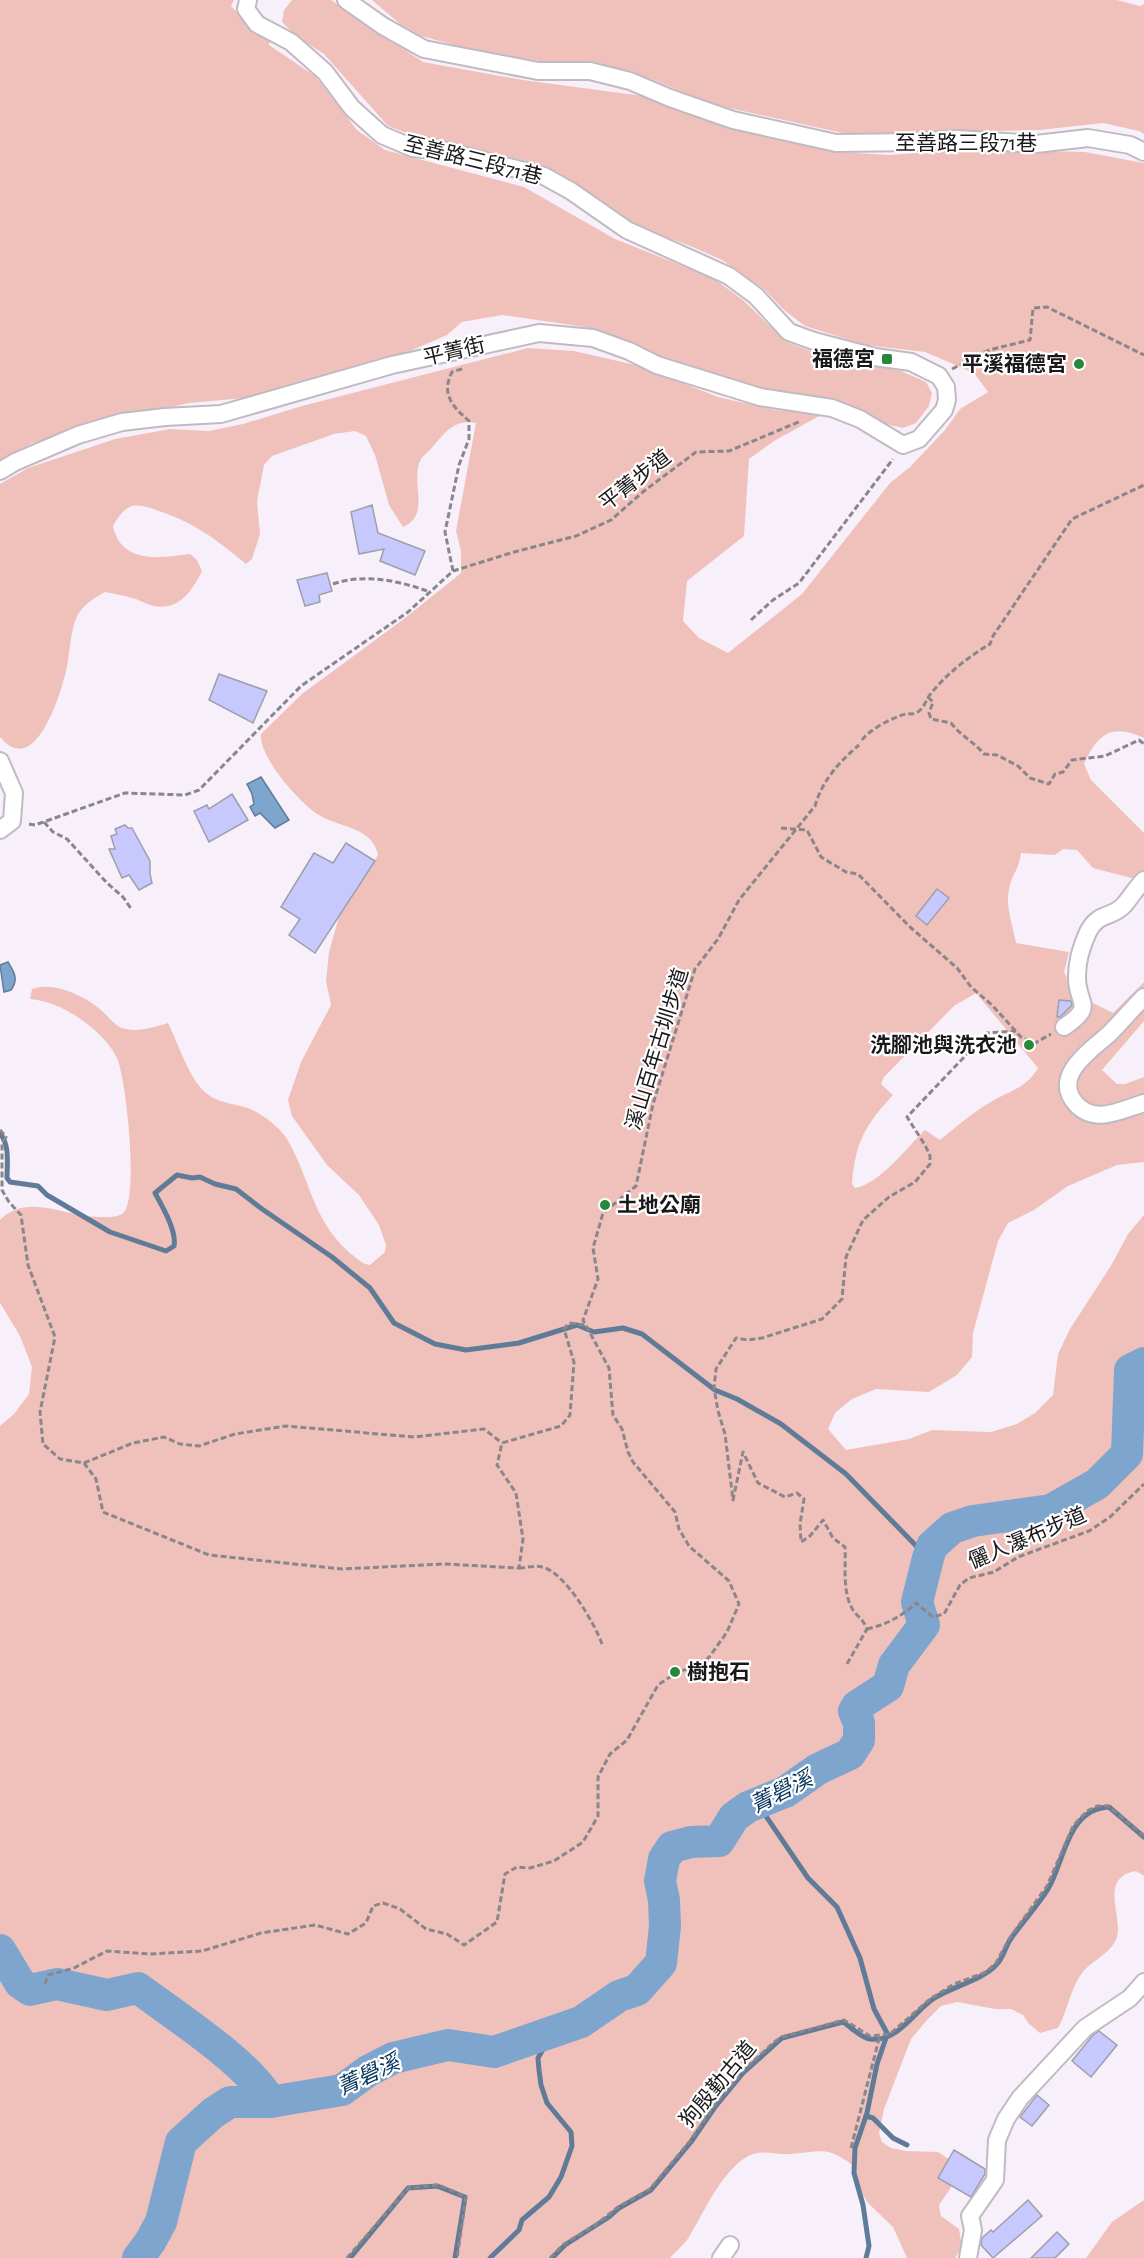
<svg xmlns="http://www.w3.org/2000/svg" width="1144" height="2258" viewBox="0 0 1144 2258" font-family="'Alegreya Sans','Noto Sans TC',sans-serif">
	<rect width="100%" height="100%" fill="#f7f0fa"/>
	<g fill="#f0c1ba" fill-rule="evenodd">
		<polygon points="0,0 234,0 231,6 262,38 270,40 269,45 315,76 357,130 385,150 524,187 615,239 713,278 743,300 786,342 824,356 901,371 926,382 932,393 929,406 916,423 903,428 886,424 866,412 825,400 757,388 666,361 639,347 585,327 502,315 462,322 447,335 410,351 245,398 189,403 69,431 30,444 0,461"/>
		<path d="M292,0h39l92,62 100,18 120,16 57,22 138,34 52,3 79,-6 116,3 59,11v575c-32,-15 -46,-5 -60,26l7,16 53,53v39l-9,7 -42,-11 -16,-18 -14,-1 -8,6 -34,-2c-2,16 -7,18 -11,32 -6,19 3,40 6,58l53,9 -5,20 11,22 38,19 31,-31v39l-42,49 15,14h8l19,-7v85l-27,3 -49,21 -34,24 -26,13 -10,18 -25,92 -1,24 -15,18 -28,17 -53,-3 -24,10 -17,14 -7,16 18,21 63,-11 23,-9 59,2 26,-8 18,-11 18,-18 5,-41 12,-25 42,-65 16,-30 16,-19v661l-8,-5c-4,1 -10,2 -13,5 -18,12 -1,44 -6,61 -6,17 -25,23 -35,36 -12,16 -14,37 -24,55l-18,5 -11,-9 -6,-9 -12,-6h-16l-38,-7 -16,4 -14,14 -16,19 -27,70 -5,24 3,9 9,6 15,3 32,1 14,9 4,19 -17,25 2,11 18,13 3,18 -7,11h-48l-14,-31 -24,-23 -10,-14 -4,-23c-29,-22 -32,-15 -65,-13 -12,1 -25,-4 -37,0 -28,10 -49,58 -64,83 -5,8 -13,14 -19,21h-670v-832l14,-12 15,-20 3,-27 -12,-31 -20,-33v-83c27,-28 66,-3 99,-3 7,0 17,1 23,-3 18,-10 4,-137 -5,-156 -14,-28 -55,-57 -87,-59l2,-10c21,-8 53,7 69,21 6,5 14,16 21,18 15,5 32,-1 46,-5 10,20 21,55 37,69 10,10 29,12 43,16 13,5 32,19 39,31 25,43 24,80 64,115 7,5 11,10 19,11l15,-13 1,-7 -7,-20 -20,-30 -32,-30 -35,-49 -4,-16 13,-38 30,-57 -5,-24 3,-29 10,-35 39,-62c-5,-28 -38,-27 -59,-40 -19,-11 -61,-59 -58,-81l41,-40 103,-76 56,-45v-22l-5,-20 20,-108c-23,-4 -31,10 -45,26 -3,3 -8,7 -10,10 -12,22 11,56 -18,68l-14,-22 -14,-50 -9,-19 -11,-5 -21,3 -62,22 -8,9 -7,36 3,33 -8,25 -6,5c-29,-24 -51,-41 -87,-53 -8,-3 -18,-7 -27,-5 -9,3 -15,13 -19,20 8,38 46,32 77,28l7,6 5,11c-11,22 -25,42 -52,34 -6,-2 -12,-6 -18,-7 -9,-3 -18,-4 -27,-6 -11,6 -22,13 -28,24 -7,16 -7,38 -11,55 -6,25 -31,108 -66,66v-253l28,-16 87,-29 55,-10 39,2 34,-7 59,-18 226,-58 46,3 66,15 78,31 57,13 48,4 -49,27 -25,18 -5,77 -57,45 -4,40 16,17 29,15 74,-59 88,-111 20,-16 35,-37 15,-21 28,-17 -14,-19 -49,-21 -59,-7 -61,-19 -21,-16 -20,-21 -42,-29 -34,-15 -54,-19 -76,-54 -36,-12 -107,-24 -27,-10 -64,-72 -27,-17 -15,-15 2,-12zM976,993l62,75c-12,21 -30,23 -49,35 -17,10 -33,24 -49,37l-15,-10c-18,17 -45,54 -70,58l-3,-4c3,-41 13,-59 41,-89l-12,-11 3,-7 70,-71z"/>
		<polygon points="372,0 1117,0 1140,6 1144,4 1144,134 1139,131 1103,123 1040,130 847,134 711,104 654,80 583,61 540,61 481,52 421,36 400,24"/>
		<polygon points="1144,2200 1144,2258 1086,2258 1112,2222"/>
	</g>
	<g fill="#7da5cd" stroke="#5f7b98" stroke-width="1.5">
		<polygon points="261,777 289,820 275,828 260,813 255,816 250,807 254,804 252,794 247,784"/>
		<path d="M8,962c6,10 11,17 3,28l-7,2 -4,-27z"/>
	</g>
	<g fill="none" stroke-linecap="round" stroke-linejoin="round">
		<g stroke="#5f7b98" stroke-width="5">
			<path d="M0,1133c10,13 7,30 7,45l3,4 28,4 9,9 63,37 56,19 8,-5c3,-15 -12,-40 -19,-53l22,-18 15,3 8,-1 15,7 21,5 26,20 70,48 38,31 24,35 41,21 31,6 53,-7 58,-18 17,7 29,-4 19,6 73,56 22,9 44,25 65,50 82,84"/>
			<polyline points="757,1803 808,1878 837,1907 860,1958 874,2009 887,2033"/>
			<polyline points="866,2116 873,2118 893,2138 907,2145"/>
			<polyline points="350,2258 408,2188 437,2186 465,2197 455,2258"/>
			<polyline points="490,2258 519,2230 522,2220 549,2197 561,2177 572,2146 571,2132 547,2103 541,2085 539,2070 538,2058 550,2037 559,2029"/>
			<path d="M552,2258l13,-13 44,-28 10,-9 32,-18 40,-48 24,-35 28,-34 39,-35 61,-16c8,5 18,16 27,17 27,4 44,-27 63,-40 18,-12 52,-20 64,-35 6,-6 8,-16 13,-24 12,-18 27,-33 38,-51 17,-29 19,-80 61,-82l35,30"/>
			<polyline points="866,2258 869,2246 863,2205 854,2173 855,2148 867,2113 877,2064 886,2038"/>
		</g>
		<g stroke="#7da5cd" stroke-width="32">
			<path d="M0,1950l20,33 10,7 27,-6 50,11 31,-7c35,26 115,78 132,114"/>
			<polyline points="138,2258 150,2242 161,2222 181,2142 213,2113 230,2102 270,2102 342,2090 368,2071 393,2058 448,2045 494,2052 581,2022 619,1996 637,1990 661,1963 665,1926 664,1900 660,1881 664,1859 672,1847 691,1842 719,1841 734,1817 748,1807 785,1792 818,1769 850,1754 859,1740 859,1723 854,1711 857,1706 888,1686 894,1665 924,1625 917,1602 928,1558 932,1546 952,1528 973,1521 1051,1510 1097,1484 1127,1454 1130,1370 1144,1363"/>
		</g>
	</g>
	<g fill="#c7c8fd" stroke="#9f9faa" stroke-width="1.5">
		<polygon points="372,505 378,533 425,551 415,575 380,561 384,549 359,554 351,512"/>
		<polygon points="327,573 332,591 319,595 320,602 305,606 297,580"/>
		<polygon points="219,674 267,691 253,723 209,700"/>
		<polygon points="232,794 248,820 209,842 194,811 207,805 209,809"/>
		<polygon points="125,825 128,828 132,828 150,861 150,874 152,883 139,890 129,875 122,878 109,849 115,849 111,836 117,834 115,829"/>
		<polygon points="346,843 375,861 315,953 289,935 300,919 281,907 314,853 333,863"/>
		<polygon points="937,889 949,898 927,925 916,916"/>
		<polygon points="1059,1000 1071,1001 1072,1005 1060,1017 1057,1017"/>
		<polygon points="1099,2031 1117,2045 1091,2077 1072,2061 1093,2035"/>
		<polygon points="1037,2095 1049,2105 1032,2126 1020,2117"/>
		<polygon points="954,2150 985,2169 985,2174 971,2197 938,2178"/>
		<polygon points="1028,2200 1042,2216 993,2258 981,2245 982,2238 991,2230 993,2232"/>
		<polygon points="1057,2232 1069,2244 1055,2258 1031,2258"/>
	</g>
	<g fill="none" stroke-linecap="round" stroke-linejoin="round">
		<defs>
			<g id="minor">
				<polyline points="346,0 383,26 424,49 538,71 590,71 630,81 670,98 733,120 836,143 917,142 957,139 1036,144 1088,138 1130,145 1144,152"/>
				<polyline points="0,471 15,462 78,435 122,422 165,417 221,414 392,365 539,333 593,338 629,351 657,365 760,397 832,408 860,419 903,445 919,439 944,410 947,400 946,387 939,376 911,362 875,357 814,341 789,332 756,296 729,276 627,230 571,191 544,176 446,151 413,148 382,135 352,108 325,72 291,42 257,24 246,9 248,0"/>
				<polyline points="0,761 14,793 12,821 0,830"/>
				<path d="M1144,997c-12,12 -23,25 -35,37 -18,16 -58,42 -33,70 19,21 45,6 68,-1"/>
				<path d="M1064,1027c33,-22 12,-23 13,-51 0,-14 5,-31 11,-44 11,-21 23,-13 36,-27 7,-8 12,-17 20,-25"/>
				<polyline points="721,2258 730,2245"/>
				<polyline points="968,2258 973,2230 970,2216 995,2180 997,2140 1006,2119 1020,2098 1085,2028 1130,1998 1144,1982"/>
			</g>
		</defs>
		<use href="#minor" stroke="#c1bac3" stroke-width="20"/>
		<g stroke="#8a868c" stroke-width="3" stroke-dasharray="6 3" stroke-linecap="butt">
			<polyline points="952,369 989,350 1030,340 1033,308 1047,307 1144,355"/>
			<path d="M453,571l-8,-39 14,-67 10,-26v-18c-17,-15 -28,-27 -17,-49l13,-4"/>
			<path d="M333,584c31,-11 67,-3 97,8"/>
			<polyline points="751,620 773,600 799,583 893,459"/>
			<path d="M928,697l5,5 -4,11 2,6 20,4c10,13 23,19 33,31l13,1 21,11 12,12 19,6 6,-10 8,-2 9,-12 33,-4 34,-16 5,4"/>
			<path d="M862,740c7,-10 31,-23 44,-26 3,-1 6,1 9,-1 8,-2 10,-11 14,-17 16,-21 39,-39 61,-52l3,-8 79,-117 72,-34"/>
			<polyline points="44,822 53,832 67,839 107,883 123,897 132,910"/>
			<polyline points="29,824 35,825 125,793 185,795 199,790 301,686 408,612 453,571 514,552 576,536 611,520 644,491 696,452 729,451 801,421"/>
			<polyline points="781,828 807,830 821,857 846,872 858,874 910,927 957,968 971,987 992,1005 1021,1037 1035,1043 1051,1034"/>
			<polyline points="0,1130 6,1137 2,1142 2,1190 9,1202 21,1215 28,1265 55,1337 40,1412 43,1444 60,1459 84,1463 96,1479 103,1512 209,1555 342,1569 444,1564 519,1568 523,1539 516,1493 497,1465 502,1443 561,1426 570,1415 574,1362 564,1329 569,1323 585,1325"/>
			<polyline points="84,1463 133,1443 164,1437 180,1444 199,1446 235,1434 286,1426 414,1437 484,1429 502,1443"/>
			<path d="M519,1568c6,0 17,-3 23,-1 23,5 53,57 60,77"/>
			<path d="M867,1629c18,-4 34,-12 49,-26l17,14 11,-3 16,-29 9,-7 25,-6 24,-15 71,-26 21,-14 34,-33"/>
			<path d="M847,1664l20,-35c-5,-12 -8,-10 -14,-19 -11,-17 -7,-44 -8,-63l-12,-9 -10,-18 -13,16 -9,6 -1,-18 4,-25 -7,-6 -12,4 -27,-14 -15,-31 -10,48 -8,-66 -7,-23 -4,-23 2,-19 20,-31 11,2 15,-2 60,-19 20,-20 4,-42 17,-37 26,-23 26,-15 15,-18v-8l-5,-11 -18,-28 80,-84 29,-2"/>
			<path d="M45,1984l3,-9 26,-7 33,-17 43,3 52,-3 59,-18 54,-8 33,9 18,-11 7,-17 10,-3 17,6 26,20 21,5 17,11 33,-23 8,-48 12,-7 13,1 24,-7 29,-19 15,-26v-39l12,-23 17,-14 31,-55 21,-14 20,-4 11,-11 17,-24 12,-28 -10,-23 -40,-35 -10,-17 -4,-17 -42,-50 -5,-10 -6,-23 -9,-14 -4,-47 -26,-48 15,-41 -5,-31 10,-35 33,-27 17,-82 42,-135 23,-30 21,-39 76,-94c7,-25 24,-44 44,-61"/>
			<polyline points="851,2148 880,2035"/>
			<polyline points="347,2258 408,2188 439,2185 466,2197 457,2258"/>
			<polyline points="550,2258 564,2244 594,2226 618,2207 650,2189 690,2141 714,2106 742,2072 774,2042 782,2037 844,2020 870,2036 890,2034 930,1999 954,1984 986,1972 996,1963 1009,1939 1047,1886 1073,1826 1087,1811 1097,1806 1108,1806 1144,1836"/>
		</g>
		<use href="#minor" stroke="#fff" stroke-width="16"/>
	</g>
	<g fill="#28883a" stroke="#fff" stroke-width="2">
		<rect x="881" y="353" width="12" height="12" rx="3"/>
		<circle cx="1079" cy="364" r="6"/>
		<circle cx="1029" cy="1045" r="6"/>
		<circle cx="605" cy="1205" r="6"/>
		<circle cx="675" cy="1672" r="6"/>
	</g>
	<g text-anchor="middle" stroke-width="4.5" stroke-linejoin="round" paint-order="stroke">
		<g font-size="21" fill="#1a181b" stroke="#fff">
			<text x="966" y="150">至善路三段71巷</text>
			<text transform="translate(473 160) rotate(14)" y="7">至善路三段71巷</text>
			<text transform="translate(454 351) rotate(-13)" y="7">平菁街</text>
			<text transform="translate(635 480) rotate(-38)" y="7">平菁步道</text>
			<text transform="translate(657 1049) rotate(-73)" y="7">溪山百年古圳步道</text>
			<text transform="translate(1027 1538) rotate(-23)" y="7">儷人瀑布步道</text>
			<text transform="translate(718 2084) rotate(-50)" y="7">狗殷勤古道</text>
		</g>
		<g font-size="21" font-weight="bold" fill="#1a181b" stroke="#fff" text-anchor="end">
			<text x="875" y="366">福德宮</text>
			<text x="1067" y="371">平溪福德宮</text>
			<text x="1017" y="1052">洗腳池與洗衣池</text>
			<text x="617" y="1212" text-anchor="start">土地公廟</text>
			<text x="687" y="1679" text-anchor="start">樹抱石</text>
		</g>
		<g font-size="22" font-style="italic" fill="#0a375d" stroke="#fff">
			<text transform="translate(781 1791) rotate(-27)" y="8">菁礐溪</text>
			<text transform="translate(368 2074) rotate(-25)" y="8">菁礐溪</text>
		</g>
	</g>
</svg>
